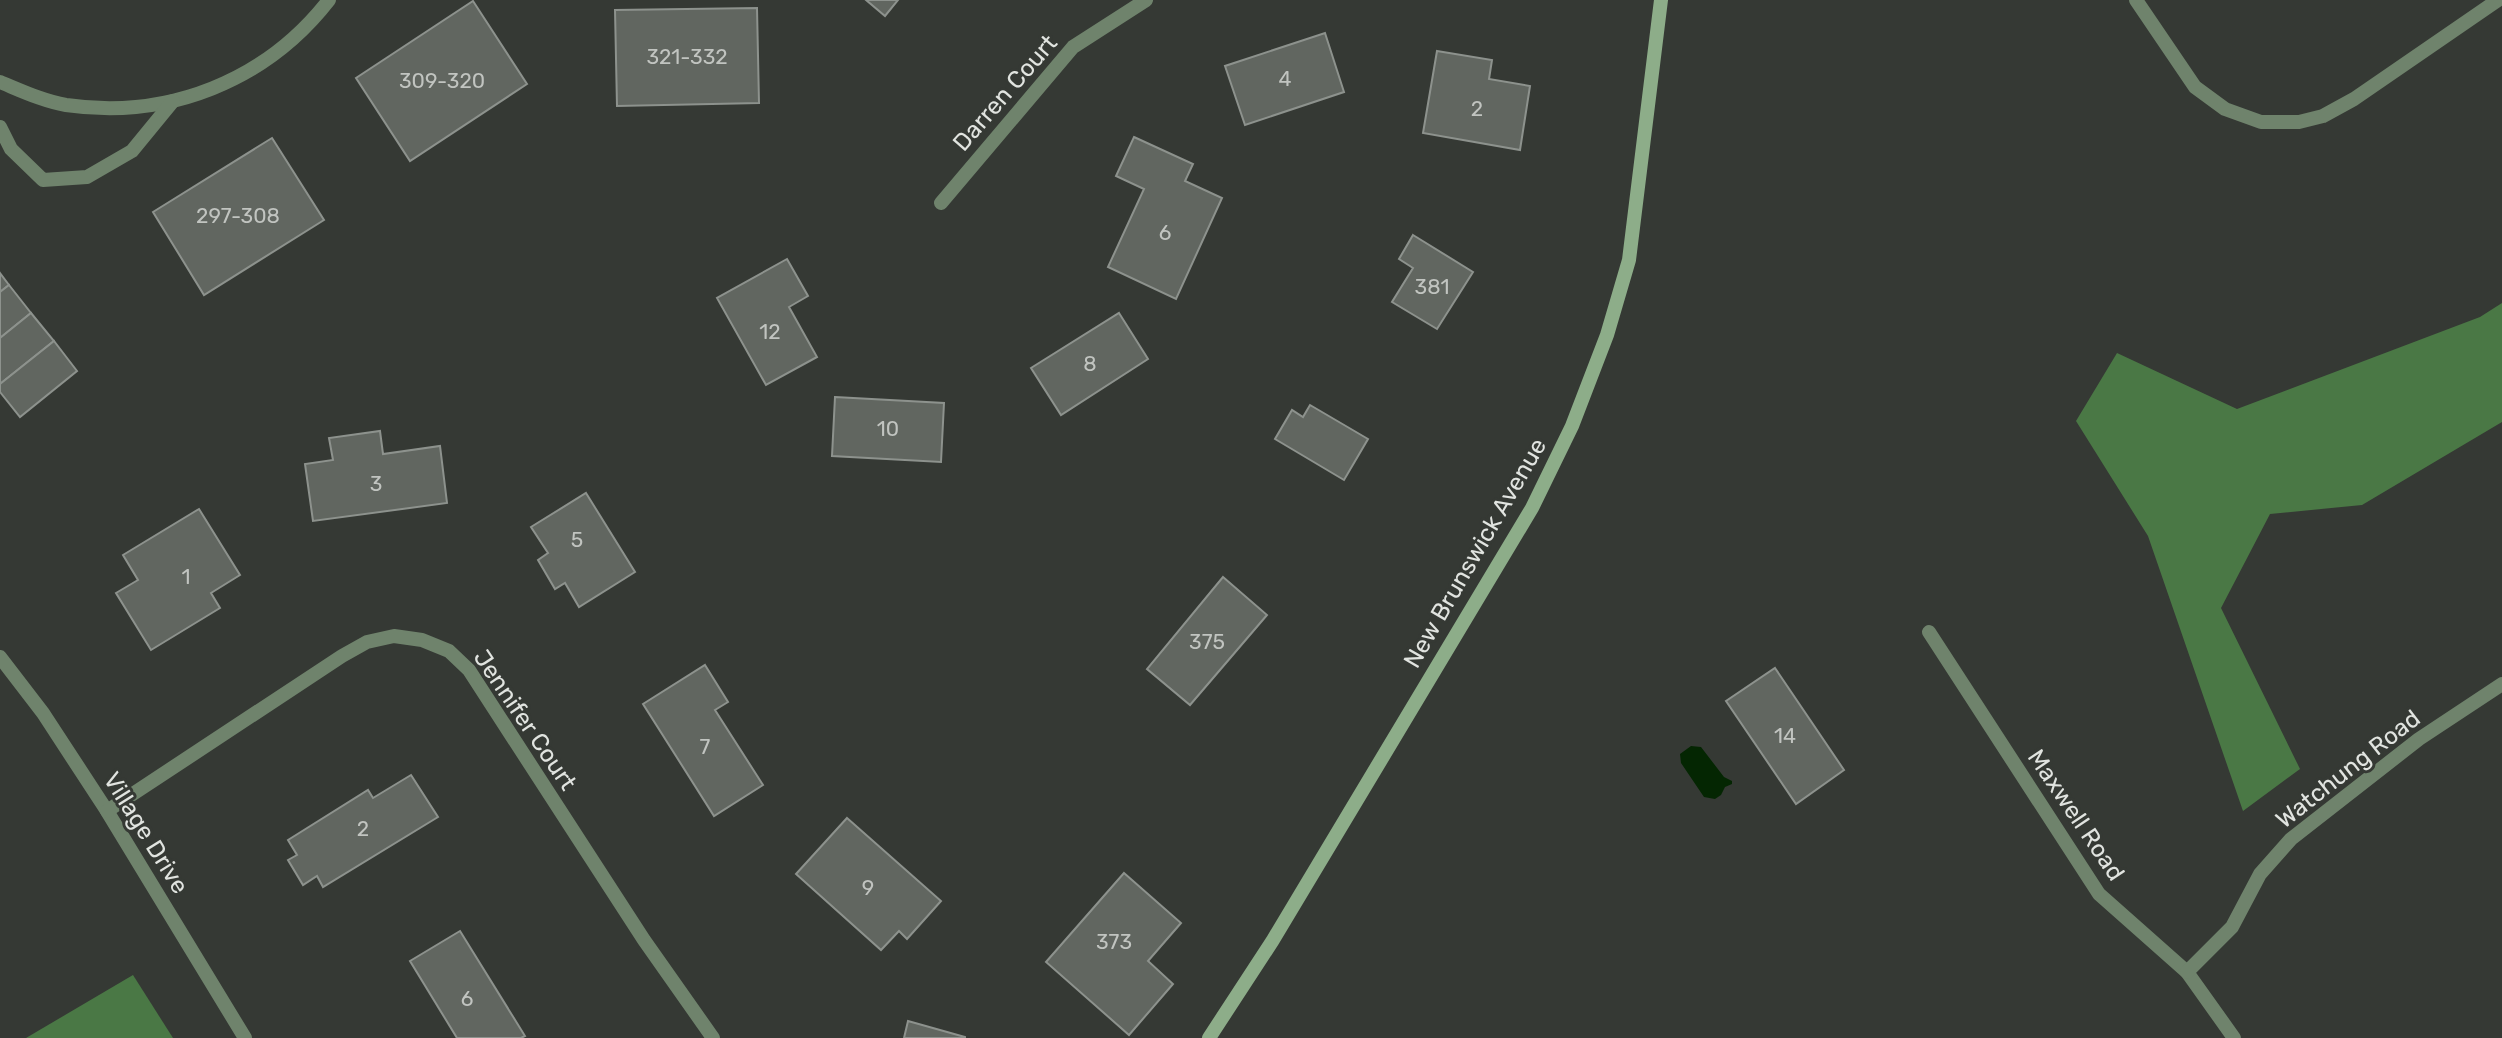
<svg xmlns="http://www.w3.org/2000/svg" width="2502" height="1038" viewBox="0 0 2502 1038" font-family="Rubik,sans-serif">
	<rect width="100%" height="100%" fill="#353934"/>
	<g fill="#4a7845">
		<polygon points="2502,303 2502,422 2362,505 2270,514 2221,608 2300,769 2243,811 2148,536 2076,421 2117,353 2237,409 2480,317"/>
		<polygon points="133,975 173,1038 26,1038"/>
	</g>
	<polygon fill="#042602" points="1691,746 1701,747 1724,777 1732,781 1732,784 1725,787 1721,795 1715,799 1704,797 1681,763 1680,754"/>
	<g fill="#616660" stroke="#8d928d" stroke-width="2">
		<polygon points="866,0 898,0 885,16"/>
		<polygon points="473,1 527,84 410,161 356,78"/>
		<polygon points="757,8 759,103 617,106 615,10"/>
		<polygon points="1325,33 1344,92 1245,125 1225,66"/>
		<polygon points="1437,51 1492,60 1489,79 1530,86 1520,150 1423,133"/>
		<polygon points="1134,137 1193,164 1185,181 1222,198 1176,299 1108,267 1144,189 1116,176"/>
		<polygon points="272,138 324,220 204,295 153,212"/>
		<polygon points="1413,235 1473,272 1437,329 1392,302 1413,268 1399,259"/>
		<polygon points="787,259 808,296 789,307 817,357 766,385 717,298"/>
		<polygon points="0,273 9,285 0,292"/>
		<polygon points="9,285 31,313 0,338 0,292"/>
		<polygon points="31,313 54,341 0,384 0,338"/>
		<polygon points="1119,313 1148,359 1061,415 1031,368"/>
		<polygon points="54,341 77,371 20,417 0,392 0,384"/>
		<polygon points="835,397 944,403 941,462 832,456"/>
		<polygon points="1310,405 1368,439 1344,480 1275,439 1292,410 1303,417"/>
		<polygon points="380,431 383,454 440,446 447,503 313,521 305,464 333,460 329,438"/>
		<polygon points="586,493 635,572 579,607 565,583 555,589 538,560 548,553 531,527"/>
		<polygon points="199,509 240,575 211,593 220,608 151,650 116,593 138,580 123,555"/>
		<polygon points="1223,577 1267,615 1190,705 1147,669"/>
		<polygon points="705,665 728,702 715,710 763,785 714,816 643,704"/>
		<polygon points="1775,668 1844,770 1796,804 1726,701"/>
		<polygon points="411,775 438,817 323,887 317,876 303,885 288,860 297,855 288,840 368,790 373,798"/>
		<polygon points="847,818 941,901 907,939 899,931 881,950 796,874"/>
		<polygon points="1124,873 1181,923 1148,961 1173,984 1129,1035 1046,962"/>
		<polygon points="460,931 525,1036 521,1038 457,1038 410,961"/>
		<polygon points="908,1021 965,1037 965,1038 904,1038"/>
	</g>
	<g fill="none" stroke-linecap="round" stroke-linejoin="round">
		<g stroke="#6f836c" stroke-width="14">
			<polyline points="2136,0 2195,87 2225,109 2261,122 2299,122 2323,116 2354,99 2498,0"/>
			<path d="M0,82c22,9 43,19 66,23 102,15 200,-24 263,-105"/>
			<polyline points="0,127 11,149 43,180 87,177 132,151 173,101"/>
			<polyline points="941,203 1073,47 1146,0"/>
			<polyline points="1929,632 2099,894 2187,972 2234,1038"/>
			<polyline points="0,657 43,713 107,811 245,1038"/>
			<polyline points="107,811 342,656 367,642 394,636 422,640 449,651 469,670 644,940 713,1038"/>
			<polyline points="2187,972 2232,927 2260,874 2291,839 2419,739 2502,684"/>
		</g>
		<polyline stroke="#8dad89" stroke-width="14" points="1209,1038 1273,940 1532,508 1572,426 1607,335 1629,260 1661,0"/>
	</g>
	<g text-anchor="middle" stroke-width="6" stroke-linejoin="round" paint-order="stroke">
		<g font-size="21" fill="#c1c4c0">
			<text x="687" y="64">321-332</text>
			<text x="1285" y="86">4</text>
			<text x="442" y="88">309-320</text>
			<text x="1477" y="116">2</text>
			<text x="238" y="223">297-308</text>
			<text x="1165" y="240">6</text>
			<text x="1432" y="294">381</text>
			<text x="770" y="339">12</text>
			<text x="1090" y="371">8</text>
			<text x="888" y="436">10</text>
			<text x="376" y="491">3</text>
			<text x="577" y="547">5</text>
			<text x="186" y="584">1</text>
			<text x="1207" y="649">375</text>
			<text x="1785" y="743">14</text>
			<text x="705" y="754">7</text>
			<text x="363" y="836">2</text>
			<text x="868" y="895">9</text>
			<text x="1114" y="949">373</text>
			<text x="467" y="1006">6</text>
		</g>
		<g font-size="24" fill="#e1e4e0" stroke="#353934">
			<text transform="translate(1005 93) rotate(-49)" y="8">Darren Court</text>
			<text transform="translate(1475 553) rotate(-60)" y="8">New Brunswick Avenue</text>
			<text transform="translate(525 720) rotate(56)" y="8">Jennifer Court</text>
			<text transform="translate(2348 769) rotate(-38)" y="8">Watchung Road</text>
			<text transform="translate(2076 815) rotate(56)" y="8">Maxwell Road</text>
			<text transform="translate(146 833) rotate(58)" y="8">Village Drive</text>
		</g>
	</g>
</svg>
